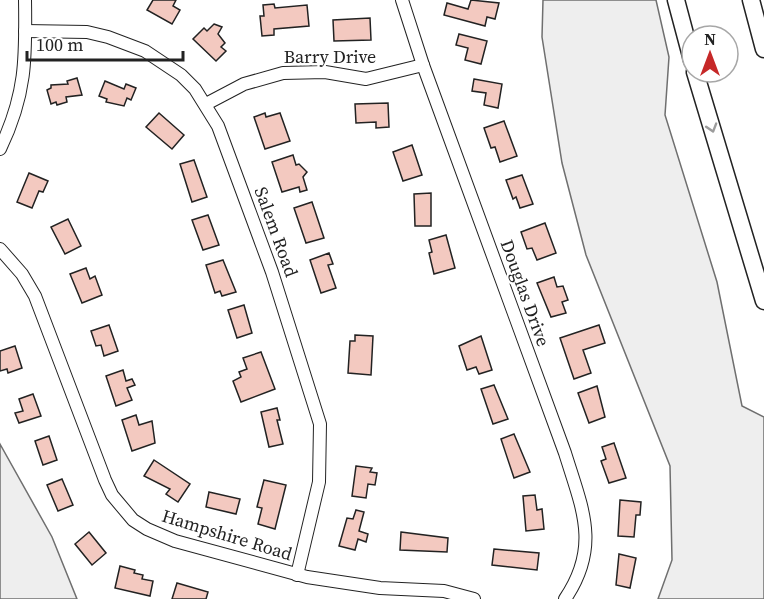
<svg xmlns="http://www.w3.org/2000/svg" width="764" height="599" viewBox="0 0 764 599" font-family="'Source Serif 4',serif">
	<rect width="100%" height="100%" fill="#fff"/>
	<g fill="#eee" stroke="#6f6f6f" stroke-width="1.5">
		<polygon points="543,0 656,0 669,57 665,115 717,282 742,406 764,417 764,599 658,599 672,560 670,466 586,255 562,163 542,37"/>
		<polygon points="0,444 52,537 77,599 0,599"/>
	</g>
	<g fill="#f3c9c0" stroke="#222" stroke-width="1.5">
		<polygon points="153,0 176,0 173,6 180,10 172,24 147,10"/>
		<polygon points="471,0 499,3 495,19 487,17 485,26 444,15 447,3 468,9"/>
		<polygon points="274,4 275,8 307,5 309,26 274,29 274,35 262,36 260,16 264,16 263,5"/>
		<polygon points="370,18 371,40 334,41 333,20"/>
		<polygon points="214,24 222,27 218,34 225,43 221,47 226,51 216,61 193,39 204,28 207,31"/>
		<polygon points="459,34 487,41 481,64 465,60 468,48 456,45"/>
		<polygon points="77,78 82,95 66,97 67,102 57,105 56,102 51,104 47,90 51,88 51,85 68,84 67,81"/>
		<polygon points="474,79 502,84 498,108 484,105 486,93 472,91"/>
		<polygon points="105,81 124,89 126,84 136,88 131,100 127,98 124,106 106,102 107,99 99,96"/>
		<polygon points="388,103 389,127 376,128 376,122 356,123 355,104"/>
		<polygon points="159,113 184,135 172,149 146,127"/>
		<polygon points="265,113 266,117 280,113 290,141 265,149 254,117"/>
		<polygon points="504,121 517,156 500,162 495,147 491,148 484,128"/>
		<polygon points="412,145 422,175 403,181 393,152"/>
		<polygon points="293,155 296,165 299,164 307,172 303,177 307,190 300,192 299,187 282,192 272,162"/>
		<polygon points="194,160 207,197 192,202 180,164"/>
		<polygon points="29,173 48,181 43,192 39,191 32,208 17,202"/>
		<polygon points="522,175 533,204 520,208 516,197 513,199 506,180"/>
		<polygon points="431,193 431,226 415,226 414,194"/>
		<polygon points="312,202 324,238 306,243 294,208"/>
		<polygon points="208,215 219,245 203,250 192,220"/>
		<polygon points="68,219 81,246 65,254 51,227"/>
		<polygon points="545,223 556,253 537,260 532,248 527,249 521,232"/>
		<polygon points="446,235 455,268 434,274 429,253 432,252 429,240"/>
		<polygon points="329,253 333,264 328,265 336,288 321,293 310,260"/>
		<polygon points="223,260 236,292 222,296 220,291 215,293 206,265"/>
		<polygon points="86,268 90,279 95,276 102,295 82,303 70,274"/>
		<polygon points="554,277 557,287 563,286 568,300 562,302 566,313 551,317 537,283"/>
		<polygon points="244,305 252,333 237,338 228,310"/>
		<polygon points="109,325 118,351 104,356 101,345 96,346 91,331"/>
		<polygon points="599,325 605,343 583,350 591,373 574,379 560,338"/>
		<polygon points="355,335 373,336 371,375 348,373 350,341 355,341"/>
		<polygon points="481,336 492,370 479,374 476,367 467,370 459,346"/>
		<polygon points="15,346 22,368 8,373 7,369 0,371 0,351"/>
		<polygon points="261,352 275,389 241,402 233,381 241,377 239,372 247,369 243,358"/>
		<polygon points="123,370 126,381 132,379 135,385 127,388 132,400 116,406 106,376"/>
		<polygon points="494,385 508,419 493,424 481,389"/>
		<polygon points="597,386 605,417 589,423 578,393"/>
		<polygon points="33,394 41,416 19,423 15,413 23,411 19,399"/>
		<polygon points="277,408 280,420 277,420 283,444 269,447 261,412"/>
		<polygon points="136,415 139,425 152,421 155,443 132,451 122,420"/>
		<polygon points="514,434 530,472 514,478 501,439"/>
		<polygon points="49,436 57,460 43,465 35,441"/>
		<polygon points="614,443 626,478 609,483 601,461 606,459 602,447"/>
		<polygon points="154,460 190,484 178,502 166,494 170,489 144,476"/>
		<polygon points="356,466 372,468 370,472 377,473 375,485 368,484 366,498 352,496"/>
		<polygon points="62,479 73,505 58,511 47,485"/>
		<polygon points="264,480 286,485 275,529 258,524 262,508 257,507"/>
		<polygon points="209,492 240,499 236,514 206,507"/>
		<polygon points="535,495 537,510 542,509 544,529 526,531 523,496"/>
		<polygon points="620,500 641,502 640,515 636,515 634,537 618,536"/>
		<polygon points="356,510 364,512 359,531 368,534 366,542 358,539 355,550 339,546 347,518 353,519"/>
		<polygon points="89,532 106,553 92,565 75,544"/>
		<polygon points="401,532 448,538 447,552 400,550"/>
		<polygon points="494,549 539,553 537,570 492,565"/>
		<polygon points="619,554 636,558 630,588 616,585"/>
		<polygon points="120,566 135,570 134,573 143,575 142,579 153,581 150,596 115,588"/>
		<polygon points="177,583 208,592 206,599 172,599"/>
	</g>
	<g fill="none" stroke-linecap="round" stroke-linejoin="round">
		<defs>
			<g id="minor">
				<path d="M402,0l21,65 142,388c17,55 36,93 0,146"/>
				<polyline points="25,31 87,32 108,37 145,51 181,75 195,89 218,126 272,272 320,424 319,482 297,575"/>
				<polyline points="206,104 244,84 283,73 325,72 366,79 423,65"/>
				<path d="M0,149c26,-54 26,-90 25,-149"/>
				<polyline points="0,249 22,274 35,296 105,480 112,495 133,520 147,529 175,541 307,577 380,588 444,591 474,599"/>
			</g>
			<g id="highway">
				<polyline points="676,0 692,60"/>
				<polyline points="751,0 764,49"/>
				<polyline points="695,72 764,301"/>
			</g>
		</defs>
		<use href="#minor" stroke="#222" stroke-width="14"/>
		<use href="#highway" stroke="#222" stroke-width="19"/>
		<use href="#minor" stroke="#fff" stroke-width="12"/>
		<use href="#highway" stroke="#fff" stroke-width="16"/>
	</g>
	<defs><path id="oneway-chevron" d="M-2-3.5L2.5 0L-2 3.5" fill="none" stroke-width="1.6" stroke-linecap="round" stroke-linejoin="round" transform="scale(1.5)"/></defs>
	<use stroke="#9c9c9c" href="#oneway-chevron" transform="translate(712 128) rotate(73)"/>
	<g text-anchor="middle" stroke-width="4.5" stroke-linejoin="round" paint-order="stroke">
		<g font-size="18" fill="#222" stroke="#fff">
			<text x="330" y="63">Barry Drive</text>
			<text transform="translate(276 232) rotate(70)" y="6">Salem Road</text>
			<text transform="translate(525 293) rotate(70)" y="6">Douglas Drive</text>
			<text transform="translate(227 535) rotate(17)" y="6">Hampshire Road</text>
		</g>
	</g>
	<g transform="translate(710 54)"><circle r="28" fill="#ffffff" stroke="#a7a7a7" stroke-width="1.5"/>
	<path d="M0-4.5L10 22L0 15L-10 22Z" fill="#c62828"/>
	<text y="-9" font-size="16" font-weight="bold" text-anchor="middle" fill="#222222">N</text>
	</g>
	<path d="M27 51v9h156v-9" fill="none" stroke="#222222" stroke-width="3"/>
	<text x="36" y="51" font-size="18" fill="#222222" stroke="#ffffff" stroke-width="4.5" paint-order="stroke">100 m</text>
</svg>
